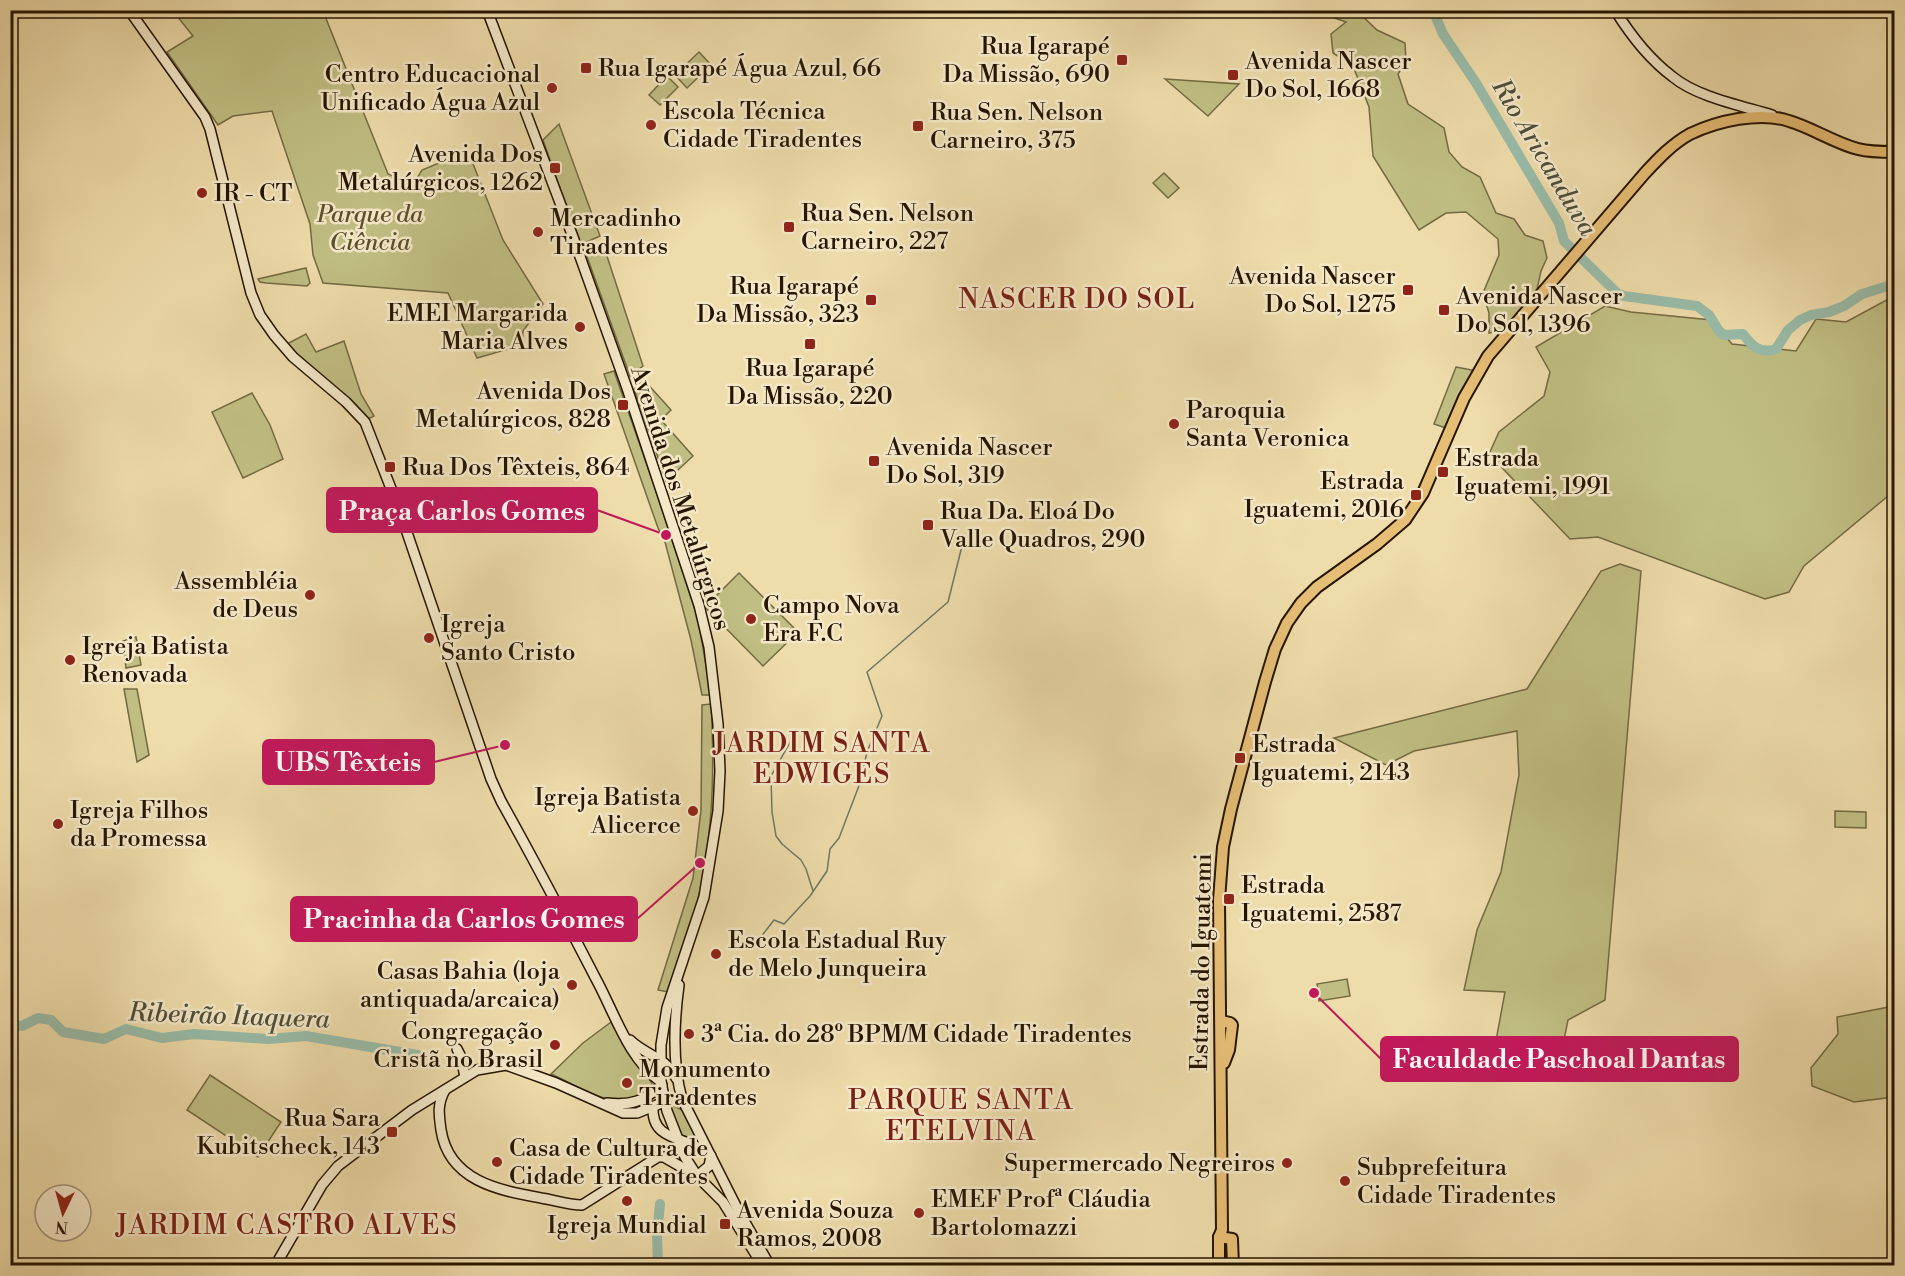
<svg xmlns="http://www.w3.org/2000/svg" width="1905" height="1276" viewBox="0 0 1905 1276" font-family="'Libre Bodoni',serif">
	<rect width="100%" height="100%" fill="#eedcaa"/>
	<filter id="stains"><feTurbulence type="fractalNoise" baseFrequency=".00333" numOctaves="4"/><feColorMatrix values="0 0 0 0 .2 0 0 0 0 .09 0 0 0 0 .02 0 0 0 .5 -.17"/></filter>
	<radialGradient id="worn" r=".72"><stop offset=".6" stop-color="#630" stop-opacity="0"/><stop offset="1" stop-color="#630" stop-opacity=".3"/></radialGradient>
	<g fill="#c0be83" stroke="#736a42" stroke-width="1.5">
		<polygon points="173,11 323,11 388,174 414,183 422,170 468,151 503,240 543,304 523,331 522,345 477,358 448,293 323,283 313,255 310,224 272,111 233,116 218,125 167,52 193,36"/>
		<polygon points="1322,11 1357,11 1377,30 1405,43 1406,62 1398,74 1408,104 1444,128 1449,152 1462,167 1480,177 1496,213 1514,219 1525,235 1543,241 1547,258 1541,271 1536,294 1505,330 1489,333 1489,313 1483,293 1499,255 1498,239 1466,212 1446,213 1419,230 1373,156 1369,107 1353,66 1333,53 1331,34 1346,22 1326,15"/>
		<polygon points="699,52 711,65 687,88 675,75"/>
		<polygon points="667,76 678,87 660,105 649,95"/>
		<polygon points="1165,79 1239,84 1208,116"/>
		<polygon points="559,124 600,236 580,245 543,140"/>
		<polygon points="1164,173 1179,188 1168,198 1153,183"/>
		<polygon points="604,247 643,366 630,376 586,254"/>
		<polygon points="306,268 310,283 307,286 266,283 260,282 258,279"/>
		<polygon points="1894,296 1894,491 1804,566 1789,592 1765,599 1598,537 1570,539 1489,454 1499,432 1544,396 1550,372 1536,347 1605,306 1631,312 1712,320 1732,344 1796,351 1816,319 1846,322"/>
		<polygon points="306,334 316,352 344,341 361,394 374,416 366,420 287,344"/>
		<polygon points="1456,367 1477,371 1449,429 1434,424"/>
		<polygon points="614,371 656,491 698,619 711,695 702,695 691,640 665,542 658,528 604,374"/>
		<polygon points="644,380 671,410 661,420 693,456 666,481 634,389"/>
		<polygon points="252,393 270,425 283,459 243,478 212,412"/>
		<polygon points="1620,564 1641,571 1605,1000 1568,1020 1557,1075 1519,1073 1492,1062 1505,992 1464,990 1477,930 1501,872 1519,775 1517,731 1414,751 1386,765 1334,738 1527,689 1601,571"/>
		<polygon points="739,573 798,632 763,666 705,607"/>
		<polygon points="136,637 141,665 126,668 123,641"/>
		<polygon points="124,689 137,689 149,755 137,762"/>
		<path d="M711,704c4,72 2,144 -18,214 -7,25 -17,50 -25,74l-10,-2 35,-112 8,-68 1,-105z"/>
		<polygon points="1835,811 1866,812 1866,828 1835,827"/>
		<polygon points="1347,979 1350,996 1319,1001 1317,984"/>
		<polygon points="1894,1006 1894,1097 1854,1102 1812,1086 1811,1068 1838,1034 1837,1017"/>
		<path d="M611,1022l18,31 23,30 -2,9c-4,2 -9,6 -13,7 -29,9 -60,-14 -86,-25l32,-31z"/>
		<polygon points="210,1075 281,1122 258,1157 187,1110"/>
		<polygon points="668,1103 688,1113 699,1134 693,1140 678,1134"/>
	</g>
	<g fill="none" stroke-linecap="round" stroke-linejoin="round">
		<g stroke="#6b7966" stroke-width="1.5">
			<polyline points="796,732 771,776 772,812 776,836 782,844 801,860 806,869 813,891"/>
			<polyline points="757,942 774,920 784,924 810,896 827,871 830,849 839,838 860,783 867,752 882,716 867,672 948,602 964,538"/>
		</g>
		<g stroke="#99bca9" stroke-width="10">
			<path d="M1433,10l10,24 33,49 83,140 5,18 53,52 7,3 73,10 12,9 10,16 5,4 19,-1c9,12 16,20 33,15l12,-19 12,-10 11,-5 18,-3 15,-6 18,-12 32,-10"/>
			<polyline points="10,1025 22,1026 38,1018 51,1020 63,1032 104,1039 126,1029 162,1038 194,1034 268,1039 306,1036 418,1055"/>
			<polyline points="658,1266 657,1234 660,1204"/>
		</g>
		<defs>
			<g id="secondary">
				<path d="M129,10l76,107 5,12 41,164 9,22 14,20 19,22 53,45 19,20 34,87 92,270 10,22c33,59 64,118 95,178 19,35 32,79 65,103"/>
				<polyline points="487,10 573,237 627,388 699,605 709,647 718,724 720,771 718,811 704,897 667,1008 661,1045 661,1082 667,1111 685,1157 697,1176 723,1202 763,1266"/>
				<path d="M1615,10c16,26 34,49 58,67 24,20 70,29 99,38"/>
				<path d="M679,985c-5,37 -7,78 3,114l56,111 32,56"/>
				<path d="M630,1040c15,15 36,17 46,38"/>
				<polyline points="457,1049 461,1057 465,1077"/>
				<path d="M445,1090c-8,14 -6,25 -4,40 8,51 57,60 100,68 13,2 27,7 41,7l76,-48h6l33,19"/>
				<path d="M607,1103c24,3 37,-2 55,-18"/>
				<path d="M653,1107c-2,36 36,29 56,47"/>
				<polyline points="697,1176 709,1166 711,1156"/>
				<polyline points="275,1266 322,1185 338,1166 412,1110 477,1070 506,1065 556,1083 623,1113 637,1113 664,1102"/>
			</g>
			<g id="primary">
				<polyline points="1221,1021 1230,1023 1232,1025 1229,1050 1224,1063"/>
				<polyline points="1219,1237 1232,1239 1233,1266"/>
				<path d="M1219,1266v-29l3,-7 -3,-330 4,-53 8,-38 34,-127 10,-33 12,-26 14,-20 16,-16 60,-43 28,-24 18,-27 41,-95 24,-42 157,-183c13,-14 27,-29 45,-39 27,-13 70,-23 99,-13 24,7 45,22 69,28 12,3 24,3 36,3"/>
			</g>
		</defs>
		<use href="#secondary" stroke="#261501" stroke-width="12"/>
		<use href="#primary" stroke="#261501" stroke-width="14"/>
		<use href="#secondary" stroke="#f4e8c8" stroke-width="9"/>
		<use href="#primary" stroke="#e7be75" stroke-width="10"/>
	</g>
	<g fill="#8f2418" stroke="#f4e8c8" stroke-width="2">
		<rect x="1116" y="54" width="12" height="12" rx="3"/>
		<rect x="580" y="62" width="12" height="12" rx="3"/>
		<rect x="1227" y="69" width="12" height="12" rx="3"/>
		<circle cx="552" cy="88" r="6"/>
		<circle cx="651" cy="125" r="6"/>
		<rect x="912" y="120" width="12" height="12" rx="3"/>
		<rect x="549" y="162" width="12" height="12" rx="3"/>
		<circle cx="202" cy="193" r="6"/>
		<rect x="783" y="221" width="12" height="12" rx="3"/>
		<circle cx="538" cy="232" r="6"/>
		<rect x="1402" y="284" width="12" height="12" rx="3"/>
		<rect x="865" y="294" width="12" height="12" rx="3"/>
		<rect x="1438" y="304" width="12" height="12" rx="3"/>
		<circle cx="580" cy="327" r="6"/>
		<rect x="804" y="338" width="12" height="12" rx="3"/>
		<rect x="617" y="399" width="12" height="12" rx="3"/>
		<circle cx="1174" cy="424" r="6"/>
		<rect x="868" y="455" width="12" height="12" rx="3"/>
		<rect x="384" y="461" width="12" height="12" rx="3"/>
		<rect x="1437" y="466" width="12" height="12" rx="3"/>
		<rect x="1410" y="489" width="12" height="12" rx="3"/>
		<rect x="922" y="519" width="12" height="12" rx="3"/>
		<circle cx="310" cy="595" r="6"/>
		<circle cx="751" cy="619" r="6"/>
		<circle cx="429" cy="638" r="6"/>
		<circle cx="70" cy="660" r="6"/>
		<rect x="1234" y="752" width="12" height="12" rx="3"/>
		<circle cx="693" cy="811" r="6"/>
		<circle cx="58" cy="824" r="6"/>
		<rect x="1223" y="893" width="12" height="12" rx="3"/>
		<circle cx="716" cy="954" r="6"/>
		<circle cx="572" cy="985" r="6"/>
		<circle cx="689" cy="1034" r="6"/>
		<circle cx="555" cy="1045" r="6"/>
		<circle cx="627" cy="1083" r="6"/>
		<rect x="386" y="1126" width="12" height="12" rx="3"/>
		<circle cx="497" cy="1162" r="6"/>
		<circle cx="1287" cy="1163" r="6"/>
		<circle cx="1345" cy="1181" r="6"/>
		<circle cx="627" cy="1201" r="6"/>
		<circle cx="919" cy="1213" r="6"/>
		<rect x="719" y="1218" width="12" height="12" rx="3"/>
	</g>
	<g text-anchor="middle" stroke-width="5" stroke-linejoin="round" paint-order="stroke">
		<g font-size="24" fill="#261501" stroke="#f4e8c8" text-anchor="start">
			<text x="1110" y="54" text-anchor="end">Rua Igarapé<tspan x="1110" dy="28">Da Missão, 690</tspan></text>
			<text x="1245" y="69">Avenida Nascer<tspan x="1245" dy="28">Do Sol, 1668</tspan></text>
			<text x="598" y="76">Rua Igarapé Água Azul, 66</text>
			<text x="540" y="82" text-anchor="end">Centro Educacional<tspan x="540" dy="28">Unificado Água Azul</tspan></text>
			<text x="663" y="119">Escola Técnica<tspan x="663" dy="28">Cidade Tiradentes</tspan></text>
			<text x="930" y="120">Rua Sen. Nelson<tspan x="930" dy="28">Carneiro, 375</tspan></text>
			<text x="543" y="162" text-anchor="end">Avenida Dos<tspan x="543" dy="28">Metalúrgicos, 1262</tspan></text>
			<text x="214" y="201">IR - CT</text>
			<text x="801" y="221">Rua Sen. Nelson<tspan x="801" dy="28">Carneiro, 227</tspan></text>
			<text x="550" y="226">Mercadinho<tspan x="550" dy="28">Tiradentes</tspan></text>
			<text x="1396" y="284" text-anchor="end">Avenida Nascer<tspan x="1396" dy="28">Do Sol, 1275</tspan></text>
			<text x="859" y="294" text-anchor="end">Rua Igarapé<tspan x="859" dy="28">Da Missão, 323</tspan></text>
			<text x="1456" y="304">Avenida Nascer<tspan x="1456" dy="28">Do Sol, 1396</tspan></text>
			<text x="568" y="321" text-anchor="end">EMEI Margarida<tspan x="568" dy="28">Maria Alves</tspan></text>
			<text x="810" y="376" text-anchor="middle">Rua Igarapé<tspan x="810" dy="28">Da Missão, 220</tspan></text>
			<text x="611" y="399" text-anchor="end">Avenida Dos<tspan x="611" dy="28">Metalúrgicos, 828</tspan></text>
			<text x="1186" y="418">Paroquia<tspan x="1186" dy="28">Santa Veronica</tspan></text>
			<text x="886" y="455">Avenida Nascer<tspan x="886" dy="28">Do Sol, 319</tspan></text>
			<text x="1455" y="466">Estrada<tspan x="1455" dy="28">Iguatemi, 1991</tspan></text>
			<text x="402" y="475">Rua Dos Têxteis, 864</text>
			<text x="1404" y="489" text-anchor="end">Estrada<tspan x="1404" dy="28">Iguatemi, 2016</tspan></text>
			<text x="940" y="519">Rua Da. Eloá Do<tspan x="940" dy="28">Valle Quadros, 290</tspan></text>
			<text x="298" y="589" text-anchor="end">Assembléia<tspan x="298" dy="28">de Deus</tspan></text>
			<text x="763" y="613">Campo Nova<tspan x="763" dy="28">Era F.C</tspan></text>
			<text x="441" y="632">Igreja<tspan x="441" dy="28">Santo Cristo</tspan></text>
			<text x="82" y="654">Igreja Batista<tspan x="82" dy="28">Renovada</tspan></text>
			<text x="1252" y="752">Estrada<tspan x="1252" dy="28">Iguatemi, 2143</tspan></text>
			<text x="681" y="805" text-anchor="end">Igreja Batista<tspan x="681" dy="28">Alicerce</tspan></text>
			<text x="70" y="818">Igreja Filhos<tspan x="70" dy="28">da Promessa</tspan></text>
			<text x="1241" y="893">Estrada<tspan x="1241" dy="28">Iguatemi, 2587</tspan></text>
			<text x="728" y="948">Escola Estadual Ruy<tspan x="728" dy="28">de Melo Junqueira</tspan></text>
			<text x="560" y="979" text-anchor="end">Casas Bahia (loja<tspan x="560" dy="28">antiquada/arcaica)</tspan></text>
			<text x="543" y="1039" text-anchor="end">Congregação<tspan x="543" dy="28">Cristã no Brasil</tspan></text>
			<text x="701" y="1042">3ª Cia. do 28º BPM/M Cidade Tiradentes</text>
			<text x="639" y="1077">Monumento<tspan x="639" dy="28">Tiradentes</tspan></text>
			<text x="380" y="1126" text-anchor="end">Rua Sara<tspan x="380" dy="28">Kubitscheck, 143</tspan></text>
			<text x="509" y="1156">Casa de Cultura de<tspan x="509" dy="28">Cidade Tiradentes</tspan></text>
			<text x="1275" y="1171" text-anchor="end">Supermercado Negreiros</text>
			<text x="1357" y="1175">Subprefeitura<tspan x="1357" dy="28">Cidade Tiradentes</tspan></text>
			<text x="931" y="1207">EMEF Profª Cláudia<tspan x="931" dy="28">Bartolomazzi</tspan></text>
			<text x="737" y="1218">Avenida Souza<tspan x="737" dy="28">Ramos, 2008</tspan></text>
			<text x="627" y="1233" text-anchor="middle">Igreja Mundial</text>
		</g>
		<g font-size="24" font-style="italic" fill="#5c502e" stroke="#f4e8c8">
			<text x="370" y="222">Parque da<tspan x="370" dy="28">Ciência</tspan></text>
		</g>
		<g font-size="24" fill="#261501" stroke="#f4e8c8">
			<text transform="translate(681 498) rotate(72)" y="8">Avenida dos Metalúrgicos</text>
			<text transform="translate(1201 962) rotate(-89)" y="8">Estrada do Iguatemi</text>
		</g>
		<g font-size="26" font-style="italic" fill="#4e4f3c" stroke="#f4e8c8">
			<text transform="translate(1545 157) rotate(59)" y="9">Rio Aricanduva</text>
			<text transform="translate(229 1015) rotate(2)" y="9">Ribeirão Itaquera</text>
		</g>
		<g font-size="27" letter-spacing="1.5" fill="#7a1f14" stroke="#f4e8c8">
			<text x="1077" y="308">NASCER DO SOL</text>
			<text x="822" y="752">JARDIM SANTA<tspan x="822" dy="31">EDWIGES</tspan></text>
			<text x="961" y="1109">PARQUE SANTA<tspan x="961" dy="31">ETELVINA</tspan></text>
			<text x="287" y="1234">JARDIM CASTRO ALVES</text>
		</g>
	</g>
	<path fill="none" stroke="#c2185b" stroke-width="2" d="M666 535L597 510M505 745L434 762M700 863L637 919M1314 993L1381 1059"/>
	<g fill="#c2185b" stroke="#f4e8c8" stroke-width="2">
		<circle cx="666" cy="535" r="6"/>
		<circle cx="505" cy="745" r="6"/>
		<circle cx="700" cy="863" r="6"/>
		<circle cx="1314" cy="993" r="6"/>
	</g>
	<g fill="#c2185b" stroke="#c2185b" stroke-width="2">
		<rect x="327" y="488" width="270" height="44" rx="6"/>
		<rect x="263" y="740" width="171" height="44" rx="6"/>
		<rect x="291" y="897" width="346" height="44" rx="6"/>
		<rect x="1381" y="1037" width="357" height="44" rx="6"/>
	</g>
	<g font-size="26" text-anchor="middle" font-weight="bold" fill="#fff">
		<text x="462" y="520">Praça Carlos Gomes</text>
		<text x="348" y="771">UBS Têxteis</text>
		<text x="464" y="928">Pracinha da Carlos Gomes</text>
		<text x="1559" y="1068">Faculdade Paschoal Dantas</text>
	</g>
	<rect width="1905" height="1276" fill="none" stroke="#eedcaa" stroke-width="36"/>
	<rect x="12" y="12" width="1881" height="1252" fill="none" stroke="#261501" stroke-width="3"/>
	<rect x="18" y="18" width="1869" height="1240" fill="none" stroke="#261501" stroke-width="1.5"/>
	<g transform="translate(63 1213) rotate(185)"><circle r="28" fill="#f4e8c8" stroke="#a29478" stroke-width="1.5"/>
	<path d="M0-4.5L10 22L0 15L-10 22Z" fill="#8f2418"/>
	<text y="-9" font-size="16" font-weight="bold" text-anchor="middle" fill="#261501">N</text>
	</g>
	<rect width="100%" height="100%" filter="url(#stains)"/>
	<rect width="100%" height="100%" fill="url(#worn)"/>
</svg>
